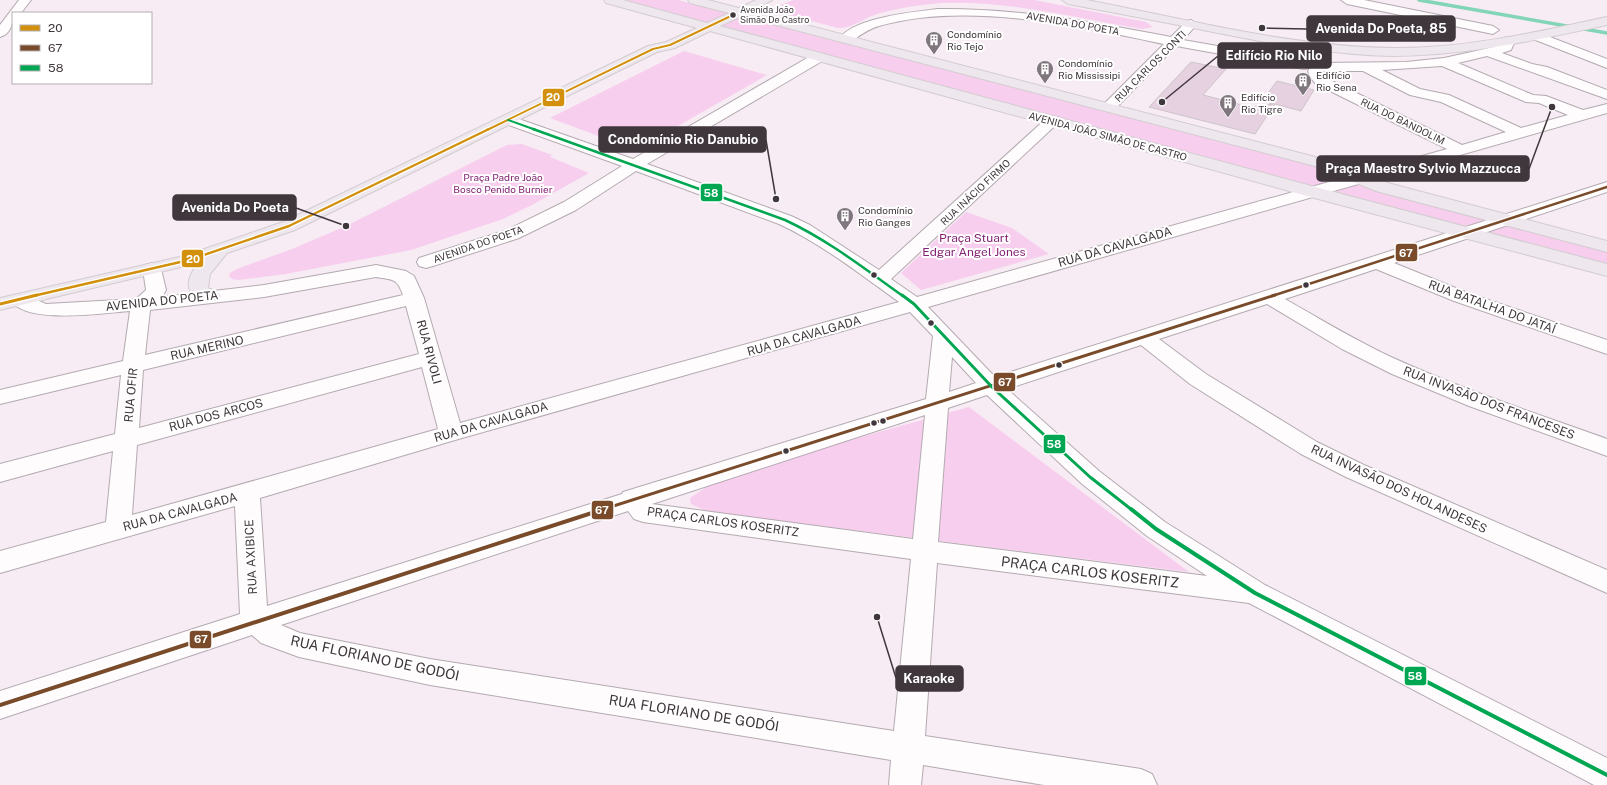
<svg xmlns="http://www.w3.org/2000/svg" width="1607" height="785" viewBox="0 0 1607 785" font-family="'Public Sans',sans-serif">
	<rect width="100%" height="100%" fill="#f7ebf4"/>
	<g fill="#f8ceee">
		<polygon points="623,0 678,0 1308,164 1324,169 1335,179 1607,251 1607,265"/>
		<path d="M793,0h241l112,22 7,5 -11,2c-67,-11 -133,-29 -202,-26 -21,2 -42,5 -63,11 -13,4 -26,15 -39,14l-65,-17 3,-4z"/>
		<polygon points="684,51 767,75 636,150 550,118"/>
		<polygon points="522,144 552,155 550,157 589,173 532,205 503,219 411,250 286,274 238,280 232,279 229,276 230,273 237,269 292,249 346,226 507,145"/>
		<polygon points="966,212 1012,228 1049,254 921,290 901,273"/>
		<polygon points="969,407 1189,572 708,512 691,504 690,498 708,486 814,450"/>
	</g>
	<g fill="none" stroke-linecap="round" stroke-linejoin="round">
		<polyline stroke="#82d5b7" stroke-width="3.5" points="1419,0 1607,33"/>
	</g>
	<polygon fill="#e6d1e1" stroke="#cec4cb" points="1191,62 1226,69 1203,95 1250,107 1273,104 1262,101 1277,81 1314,90 1301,111 1275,104 1255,134 1149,107"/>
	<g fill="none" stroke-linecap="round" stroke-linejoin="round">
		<defs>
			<g id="minor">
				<path d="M19,0h12l-10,13h-8c0,10 -2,21 -13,24v-12z"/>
				<polygon points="1341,0 1364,0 1493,26 1499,30 1493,34 1347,4"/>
				<path d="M938,9c79,-1 155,13 233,28l16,-16 4,-1 6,4 -14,16 121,21 5,1 2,3 -2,3 -5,1 -128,-23 -62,64h-10l-2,-3 2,-3 60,-60c-87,-18 -198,-43 -285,-18 -11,3 -20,10 -29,16l-5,1 -6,-4c15,-22 75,-27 99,-30z"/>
				<polygon points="1537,32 1607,59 1607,68 1533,39 1531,36 1533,33"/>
				<path d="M1509,37l6,4 -4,9 -9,3 30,11 15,3 60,23v9l-120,-43 -29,7 75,32 13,1 37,14 24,-6v9l-679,194 67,70 612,-195v10l-213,71 74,30 139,47v14l-153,-53 -78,-32 -91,30c35,20 70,41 106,58 70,32 144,56 216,82v17l-138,-50 -77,-32 -50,-25 -75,-45 -108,35 47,35 111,68 47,23 243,105v23l-261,-116 -45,-23 -111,-70 -49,-39 -134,44 92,82 66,51 100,63 342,173v27h-13l-345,-182 -312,-40 -12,173 216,33 11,5 5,11h-113l-121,-20 -2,20h-32l2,-25 -461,-75 -131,-28 -38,-14 -9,-8 -252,84v-28l240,-77 -5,-108 -235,67v-22l106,-29 7,-71 -113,31v-18l115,-30 6,-59 -121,29v-14l123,-29 7,-50c-28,2 -103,14 -120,-11l3,-4 7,-2 7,2 19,8 90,-5 10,-9 -3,-21 2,-4 7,-2 7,2 2,4 5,21 -4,7 102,-12 112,-20 30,6 8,5 10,22 36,125 439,-121c-39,-28 -77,-58 -120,-78l-143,-53 -60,39 -57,28 -86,28 -7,2 -7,-2 -2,-4 2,-4 88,-28 57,-28 58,-36 -119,-43 -2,-3 2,-3h10l120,42 181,-105h10l2,3 -2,3 -177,104 144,52 19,9 69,45 169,-153h10l2,3 -2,3 -167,156 26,18 530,-148 -131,-65 -6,-7 -2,-6 2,-3 12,-5 84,-1 38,-4 50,-11 7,-3 3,-6zM1442,66l84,36 13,1 29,12 -47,13 -72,-33 -29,-6 -38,-19zM1325,71h38l47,24 31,7 65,30 -44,13 -136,-67 -4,-6zM376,277c17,3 21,1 27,18l-258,60 5,-45 114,-13zM406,306l13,48 -280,74 4,-58zM910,312l23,24 -7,63 -303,93 -1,2 -355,112 -7,-108 195,-58zM952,357l24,26 -27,9zM422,367l16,62 -306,86 5,-70zM987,395l94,88 66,53 60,40 -269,-34 10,-134zM925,415l-12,124 -261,-35zM628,511l6,8 9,3 268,37 -17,172 -464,-72 -130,-26 -19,-8z"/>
			</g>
			<g id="major">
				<path d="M604,0h19l84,23 22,-10 -39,-10 -2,-3h20l31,8 17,-8h16l-20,11 575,149 61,23 219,58v11l-231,-61 -61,-25 -573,-150 -22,10 599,162 288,76v12l-300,-80 -597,-165 -35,17 -18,4 -362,178 -68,23 -17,21 -2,14 10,4 3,4 -3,4c-8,2 -12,1 -19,-2 -17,-7 -10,-23 -1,-35l-198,47v-12l184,-42 99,-34 365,-176 18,-4 31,-14 -91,-25z"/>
				<path d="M1062,0h25c99,19 204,47 305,48 73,1 144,-16 215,-31v8c-71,15 -142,31 -215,31 -60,-1 -119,-12 -179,-24 -48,-10 -97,-19 -145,-28z"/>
			</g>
		</defs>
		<use href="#minor" stroke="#b3aab0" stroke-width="2"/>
		<use href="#major" stroke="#d2ccd0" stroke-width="2"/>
		<use href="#minor" fill="#fefcfd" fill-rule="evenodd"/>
		<use href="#major" fill="#eee7ed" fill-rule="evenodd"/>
		<defs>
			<polyline id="bus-1-far2" points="487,130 653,49 670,45 733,15"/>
			<polyline id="bus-1-far1" points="33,296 189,260 289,226 489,129"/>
			<polyline id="bus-1" points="0,304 37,295"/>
			<polyline id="bus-2-far2" points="1272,296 1607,187"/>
			<polyline id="bus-2-far1" points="601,510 1275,295"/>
			<polyline id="bus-2" points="0,705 604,509"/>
			<polyline id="bus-3-far3" points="508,120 536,130"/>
			<path id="bus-3-far2" d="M533,129l252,91c43,20 80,49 118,76"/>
			<polyline id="bus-3-far1" points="902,295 914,304 992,387 1090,477 1132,510"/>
			<polyline id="bus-3" points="1131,509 1156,529 1255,593 1607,775"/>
		</defs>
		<use href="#bus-1-far2" stroke="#fff" stroke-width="4"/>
		<use href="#bus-1-far1" stroke="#fff" stroke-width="5"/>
		<use href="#bus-1" stroke="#fff" stroke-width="6"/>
		<use href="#bus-2-far2" stroke="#fff" stroke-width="5"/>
		<use href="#bus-2-far1" stroke="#fff" stroke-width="6"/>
		<use href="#bus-2" stroke="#fff" stroke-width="7"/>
		<use href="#bus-3-far3" stroke="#fff" stroke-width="4"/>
		<use href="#bus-3-far2" stroke="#fff" stroke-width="5"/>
		<use href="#bus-3-far1" stroke="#fff" stroke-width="6"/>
		<use href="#bus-3" stroke="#fff" stroke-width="7"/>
		<use href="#bus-1-far2" stroke="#d2900c" stroke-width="2"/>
		<use href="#bus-1-far1" stroke="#d2900c" stroke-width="2.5"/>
		<use href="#bus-1" stroke="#d2900c" stroke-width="3"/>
		<use href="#bus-2-far2" stroke="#7a4b2a" stroke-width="2.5"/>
		<use href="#bus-2-far1" stroke="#7a4b2a" stroke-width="3"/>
		<use href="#bus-2" stroke="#7a4b2a" stroke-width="4"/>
		<use href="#bus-3-far3" stroke="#00a651" stroke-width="2"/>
		<use href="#bus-3-far2" stroke="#00a651" stroke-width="2.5"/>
		<use href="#bus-3-far1" stroke="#00a651" stroke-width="3"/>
		<use href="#bus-3" stroke="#00a651" stroke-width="4"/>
	</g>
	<defs>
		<symbol id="building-pin" viewBox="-11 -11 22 30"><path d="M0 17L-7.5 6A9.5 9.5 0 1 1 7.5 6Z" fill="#80767d" stroke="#fff"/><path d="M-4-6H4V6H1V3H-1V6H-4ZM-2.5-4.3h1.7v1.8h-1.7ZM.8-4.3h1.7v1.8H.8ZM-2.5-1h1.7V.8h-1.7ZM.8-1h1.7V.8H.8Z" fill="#fff"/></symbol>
	</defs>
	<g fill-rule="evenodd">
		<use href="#building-pin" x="924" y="30" width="20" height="27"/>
		<use href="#building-pin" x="1035" y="59" width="20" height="27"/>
		<use href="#building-pin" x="1293" y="71" width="20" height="27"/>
		<use href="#building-pin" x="1218" y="93" width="20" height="27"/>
		<use href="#building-pin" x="835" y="206" width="20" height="27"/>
	</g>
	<g fill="#40373d" stroke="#fff" stroke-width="1.5">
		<circle cx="733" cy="15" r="3.5"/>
		<circle cx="874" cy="275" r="3.5"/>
		<circle cx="1306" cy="285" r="3.5"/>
		<circle cx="931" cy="323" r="3.5"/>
		<circle cx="1059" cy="365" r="3.5"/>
		<circle cx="883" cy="421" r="3.5"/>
		<circle cx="874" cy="423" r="3.5"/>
		<circle cx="786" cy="451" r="3.5"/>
	</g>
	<g text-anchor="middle" stroke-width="4" stroke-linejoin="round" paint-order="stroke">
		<g font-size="9" fill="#40373d" stroke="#fff" text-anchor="start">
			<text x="740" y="13">Avenida João<tspan x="740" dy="10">Simão De Castro</tspan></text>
		</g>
		<g font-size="10" fill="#40373d" stroke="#fff">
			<text transform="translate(1073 23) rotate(10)" y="4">AVENIDA DO POETA</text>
			<text transform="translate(1150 66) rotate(-45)" y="4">RUA CARLOS CONTI</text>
			<text transform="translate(1403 121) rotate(26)" y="4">RUA DO BANDOLIM</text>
			<text transform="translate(1108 136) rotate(15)" y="4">AVENIDA JOÃO SIMÃO DE CASTRO</text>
			<text transform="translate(975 192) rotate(-43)" y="4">RUA INÁCIO FIRMO</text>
			<text transform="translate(478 244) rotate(-19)" y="4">AVENIDA DO POETA</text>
		</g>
		<g font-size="10" fill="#40373d" stroke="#fff" text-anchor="start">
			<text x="947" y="38">Condomínio<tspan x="947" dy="12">Rio Tejo</tspan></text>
			<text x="1058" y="67">Condomínio<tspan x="1058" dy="12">Rio Mississipi</tspan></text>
			<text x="1316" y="79">Edifício<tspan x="1316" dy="12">Rio Sena</tspan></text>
			<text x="1241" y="101">Edifício<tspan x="1241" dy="12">Rio Tigre</tspan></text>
			<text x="858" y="214">Condomínio<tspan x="858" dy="12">Rio Ganges</tspan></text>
		</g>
		<g font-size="10" fill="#842373" stroke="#fff">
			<text x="503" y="181">Praça Padre João<tspan x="503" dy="12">Bosco Penido Burnier</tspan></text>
		</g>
		<g font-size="12" fill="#842373" stroke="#fff">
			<text x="974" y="242">Praça Stuart<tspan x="974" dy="14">Edgar Angel Jones</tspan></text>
		</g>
		<g font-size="12" fill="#40373d" stroke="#fff">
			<text transform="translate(1115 247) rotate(-16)" y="4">RUA DA CAVALGADA</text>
			<text transform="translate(162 301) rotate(-6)" y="4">AVENIDA DO POETA</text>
			<text transform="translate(1492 307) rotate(20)" y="4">RUA BATALHA DO JATAÍ</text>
			<text transform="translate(804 336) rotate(-16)" y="4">RUA DA CAVALGADA</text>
			<text transform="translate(207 348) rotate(-13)" y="4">RUA MERINO</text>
			<text transform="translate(429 352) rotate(75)" y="4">RUA RIVOLI</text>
			<text transform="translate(131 395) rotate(-85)" y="4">RUA OFIR</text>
			<text transform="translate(1489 403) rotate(21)" y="4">RUA INVASÃO DOS FRANCESES</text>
			<text transform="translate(216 415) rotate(-15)" y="4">RUA DOS ARCOS</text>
			<text transform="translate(491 422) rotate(-16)" y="4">RUA DA CAVALGADA</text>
			<text transform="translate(1399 489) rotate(25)" y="4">RUA INVASÃO DOS HOLANDESES</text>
			<text transform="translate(180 512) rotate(-15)" y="4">RUA DA CAVALGADA</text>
			<text transform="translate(723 522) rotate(8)" y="4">PRAÇA CARLOS KOSERITZ</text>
			<text transform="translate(251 557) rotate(-93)" y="4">RUA AXIBICE</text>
		</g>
		<g font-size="14" fill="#40373d" stroke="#fff">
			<text transform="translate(1090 572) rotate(7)" y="5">PRAÇA CARLOS KOSERITZ</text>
			<text transform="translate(375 658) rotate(12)" y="5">RUA FLORIANO DE GODÓI</text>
			<text transform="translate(694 713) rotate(9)" y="5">RUA FLORIANO DE GODÓI</text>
		</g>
	</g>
	<path fill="none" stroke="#40373d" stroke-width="1.5" d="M1262 28L1307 29M1162 102L1218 56M776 199L766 140M1552 107L1529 169M346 226L296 208M877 617L896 678"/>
	<g fill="#40373d" stroke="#fff" stroke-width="1.5">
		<circle cx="1262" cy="28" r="4"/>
		<circle cx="1162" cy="102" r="4"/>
		<circle cx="776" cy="199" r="4"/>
		<circle cx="1552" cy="107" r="4"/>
		<circle cx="346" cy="226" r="4"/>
		<circle cx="877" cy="617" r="4"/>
	</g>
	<g fill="#40373d" stroke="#40373d" stroke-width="1.5">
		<rect x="1307" y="16" width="148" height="25" rx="4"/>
		<rect x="1218" y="43" width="113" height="25" rx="4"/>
		<rect x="599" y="127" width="167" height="25" rx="4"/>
		<rect x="1317" y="156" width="212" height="25" rx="4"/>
		<rect x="173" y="195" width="123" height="25" rx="4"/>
		<rect x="896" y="666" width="67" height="25" rx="4"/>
	</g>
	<g font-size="13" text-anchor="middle" font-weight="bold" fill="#fff">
		<text x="1381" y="33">Avenida Do Poeta, 85</text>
		<text x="1274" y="60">Edifício Rio Nilo</text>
		<text x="683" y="144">Condomínio Rio Danubio</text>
		<text x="1423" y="173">Praça Maestro Sylvio Mazzucca</text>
		<text x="235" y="212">Avenida Do Poeta</text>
		<text x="929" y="683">Karaoke</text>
	</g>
	<g stroke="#fff" stroke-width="1.5">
		<rect x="542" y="88" width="23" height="19" rx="4" fill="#d2900c"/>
		<rect x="700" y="183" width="23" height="19" rx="4" fill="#00a651"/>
		<rect x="1395" y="243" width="23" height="19" rx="4" fill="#7a4b2a"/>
		<rect x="181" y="249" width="23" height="19" rx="4" fill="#d2900c"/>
		<rect x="993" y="372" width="23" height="20" rx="4" fill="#7a4b2a"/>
		<rect x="1043" y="434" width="23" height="20" rx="4" fill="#00a651"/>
		<rect x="591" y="500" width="23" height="20" rx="4" fill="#7a4b2a"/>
		<rect x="189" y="630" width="23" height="19" rx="4" fill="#7a4b2a"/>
		<rect x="1404" y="666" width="23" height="20" rx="4" fill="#00a651"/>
	</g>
	<g font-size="11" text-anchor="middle" font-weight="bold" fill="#fff">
		<text x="553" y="101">20</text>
		<text x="711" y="197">58</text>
		<text x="1406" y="257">67</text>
		<text x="193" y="263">20</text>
		<text x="1005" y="386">67</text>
		<text x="1054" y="448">58</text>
		<text x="602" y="514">67</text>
		<text x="201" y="643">67</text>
		<text x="1415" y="680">58</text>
	</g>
	<rect x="12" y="12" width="140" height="72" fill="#ffffff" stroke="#b3afb1"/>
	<rect x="20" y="25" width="20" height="6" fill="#d2900c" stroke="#b3afb1"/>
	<text x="48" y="32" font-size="12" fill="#40373d">20</text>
	<rect x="20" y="45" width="20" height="6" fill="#7a4b2a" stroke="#b3afb1"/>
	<text x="48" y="52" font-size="12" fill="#40373d">67</text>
	<rect x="20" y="65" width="20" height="6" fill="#00a651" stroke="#b3afb1"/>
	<text x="48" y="72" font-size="12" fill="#40373d">58</text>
</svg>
